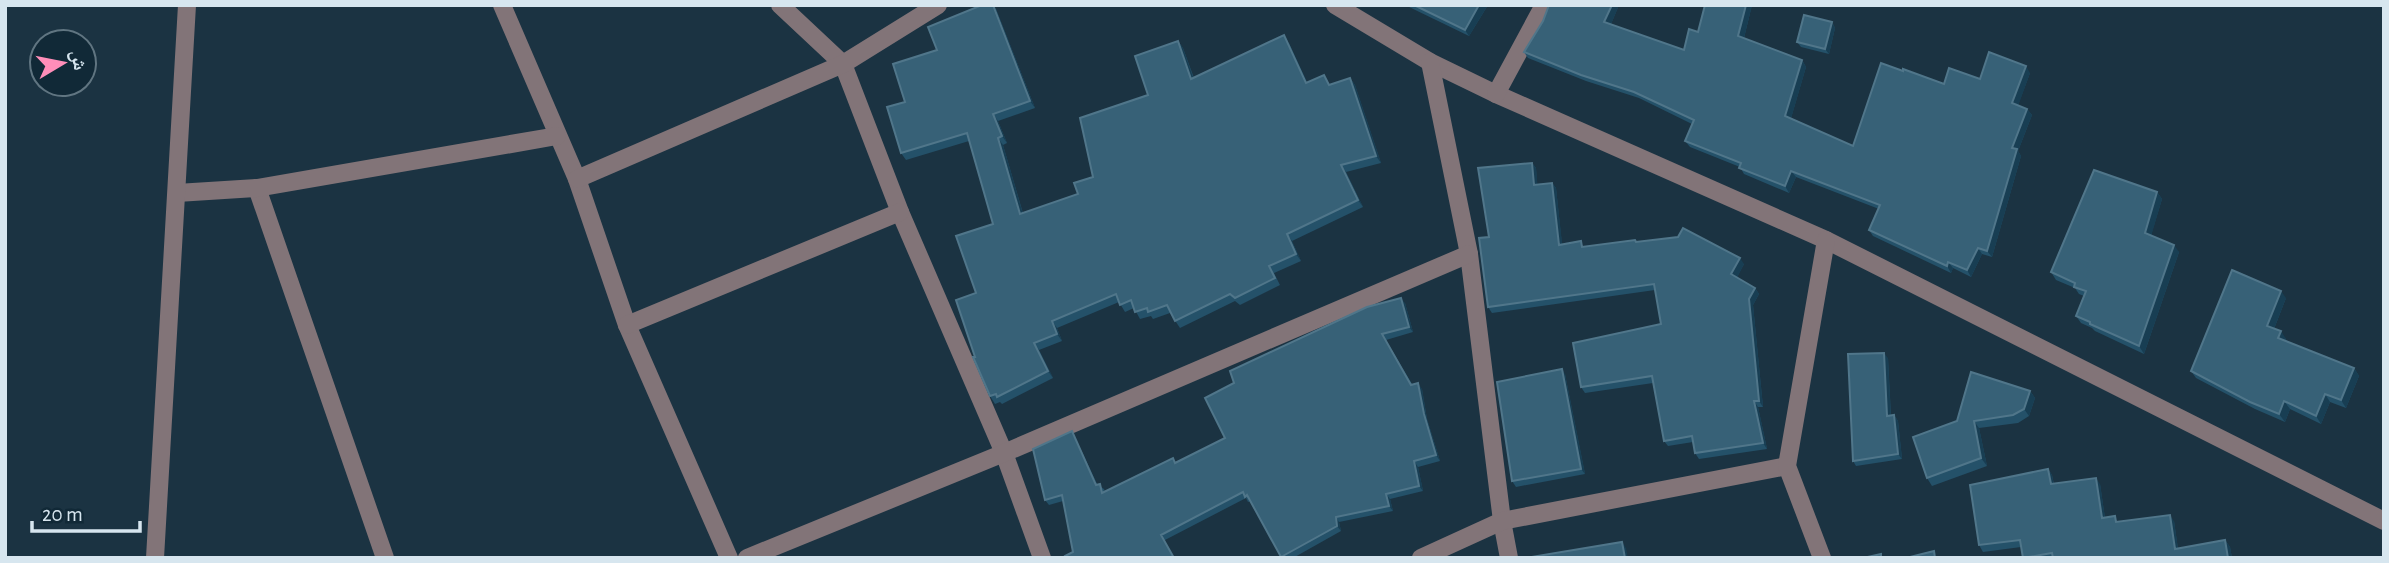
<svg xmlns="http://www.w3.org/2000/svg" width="2389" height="563" viewBox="0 0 2389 563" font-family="'Alegreya Sans','Noto Naskh Arabic',sans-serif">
	<rect width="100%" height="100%" fill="#1b3342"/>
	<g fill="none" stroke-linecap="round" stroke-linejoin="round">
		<g stroke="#827478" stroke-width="18">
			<polyline points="502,5 577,179 627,325 729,558"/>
			<polyline points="780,5 843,64 900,212 1004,453 1042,558"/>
			<polyline points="1335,5 1430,62 1496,94 1826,240 2384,521"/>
			<polyline points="1430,62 1469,254 1502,521 1509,558"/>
			<polyline points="1496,94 1544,5"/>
			<polyline points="577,179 843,64 938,5"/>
			<polyline points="257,188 385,558"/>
			<polyline points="177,193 257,188 557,136"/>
			<polyline points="627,325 900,212"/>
			<polyline points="155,558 187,5"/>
			<polyline points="747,558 1004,453 1469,254"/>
			<polyline points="1421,558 1502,521 1787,466"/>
			<polyline points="1822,558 1787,466 1826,240"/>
		</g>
	</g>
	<g fill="#245169">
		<polygon points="1405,5 1488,5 1469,36"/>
		<polygon points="1619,5 1611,24 1684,50 1698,32 1705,5 1752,5 1744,38 1802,60 1806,67 1791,118 1853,146 1944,84 1980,79 2030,73 2018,105 2027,109 2032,115 2018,151 2021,156 1992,257 1982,254 1971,277 1953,268 1951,273 1873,236 1869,230 1879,209 1796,177 1789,193 1744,174 1740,167 1690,147 1685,141 1692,124 1639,98 1586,81 1528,58 1524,52"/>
		<polygon points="996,9 1035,108 998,121 1007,143 1003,145 1023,213 1078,194 1093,177 1148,95 1178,41 1183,48 1194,78 1289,43 1307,83 1324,75 1330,85 1350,78 1355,85 1381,163 1346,172 1363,207 1292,241 1301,261 1274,273 1280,285 1240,305 1235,301 1180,328 1170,313 1153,319 1151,316 1140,319 1134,308 1125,312 1119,302 1057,328 1062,341 1039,350 1053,378 1002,404 1000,402 995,404 990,396 975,357 976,293 993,224 969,141 906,160 901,153 905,102 937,50"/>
		<polygon points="1832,22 1835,28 1829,54 1801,47 1797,42"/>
		<polygon points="1532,163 1536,168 1537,184 1552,183 1556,188 1562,245 1585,247 1637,242 1744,264 1737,277 1755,288 1759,294 1753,305 1763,407 1758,407 1767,449 1699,459 1695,453 1693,442 1668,446 1664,441 1653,383 1585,393 1581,387 1661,324 1655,290 1492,313 1488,307"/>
		<polygon points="2157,192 2162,199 2151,235 2179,252 2144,354 2095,331 2092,328 2081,323 2076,316 2084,296 2079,294 2075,288 2056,280 2051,272"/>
		<polygon points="2286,298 2274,329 2286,339 2285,341 2354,368 2359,376 2346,408 2330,402 2321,424 2290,409 2285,422 2255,409 2196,378 2191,371"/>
		<polygon points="1405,303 1413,332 1386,340 1412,384 1422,389 1427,419 1440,461 1418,467 1423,491 1390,499 1393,511 1339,522 1341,531 1293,558 1282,558 1251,501 1248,502 1246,498 1165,540 1073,552 1063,501 1049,505 1045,500 1072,431 1075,437 1097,484 1104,489 1105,492 1176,462 1225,438"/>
		<polygon points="1888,358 1891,416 1894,415 1898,421 1902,459 1856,466 1853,461"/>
		<polygon points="1565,374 1585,474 1516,487 1512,481"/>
		<polygon points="2030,391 2035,398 2029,416 2018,423 1979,428 1987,466 1932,486 1927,478 1957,421"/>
		<polygon points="2048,469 2052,475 2054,484 2100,484 2105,518 2119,522 2174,521 2178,549 2225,540 2230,547 2232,558 2023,558 2021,547 1983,552 1979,545"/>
	</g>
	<g fill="#183e53">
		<polygon points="993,5 996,9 1035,108 1030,101"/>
		<polygon points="1479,5 1488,5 1469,36 1465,30"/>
		<polygon points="1612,5 1619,5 1609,29 1604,22"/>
		<polygon points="1746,5 1752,5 1743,42 1738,36"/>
		<polygon points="1832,22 1835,28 1829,54 1825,49"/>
		<polygon points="1284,35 1289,43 1311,90 1306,83"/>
		<polygon points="1178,41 1183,48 1196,86 1191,79"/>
		<polygon points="1802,60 1806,67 1790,122 1785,116"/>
		<polygon points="2026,66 2030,73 2017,109 2012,103"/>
		<polygon points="1350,78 1355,85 1381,163 1376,156"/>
		<polygon points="2027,109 2032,115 2018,151 2021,156 1992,257 1987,251 2012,148"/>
		<polygon points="993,114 998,121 1007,143 1002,136"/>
		<polygon points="998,138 1003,145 1025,221 1020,214"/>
		<polygon points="1532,163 1536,168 1538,190 1534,185"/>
		<polygon points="1341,165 1346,172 1363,207 1358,200"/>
		<polygon points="1791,171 1796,177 1789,193 1785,186"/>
		<polygon points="1552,183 1556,188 1563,251 1559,245"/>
		<polygon points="2157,192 2162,199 2150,240 2145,233"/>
		<polygon points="1287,234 1292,241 1301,261 1296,254"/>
		<polygon points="2174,245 2179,252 2144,354 2139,346"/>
		<polygon points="1978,248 1982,254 1971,277 1967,270"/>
		<polygon points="1740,258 1744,264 1736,280 1731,274"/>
		<polygon points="1948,262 1953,268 1951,273 1947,266"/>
		<polygon points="1755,288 1759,294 1753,305 1763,407 1759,401 1749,299"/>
		<polygon points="2281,291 2286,298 2272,334 2267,326"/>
		<polygon points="1401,298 1405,303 1413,332 1409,327"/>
		<polygon points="1052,321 1057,328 1062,341 1057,334"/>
		<polygon points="2281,331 2286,339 2284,346 2278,338"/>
		<polygon points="1034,343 1039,350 1053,378 1048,371"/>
		<polygon points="1884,353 1888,358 1891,421 1887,416"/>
		<polygon points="2354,368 2359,376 2346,408 2341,400"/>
		<polygon points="1562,369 1565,374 1585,474 1581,469"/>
		<polygon points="1418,383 1422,389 1427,419 1440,461 1436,455 1424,414"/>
		<polygon points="2030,391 2035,398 2029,416 2024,409"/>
		<polygon points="2325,394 2330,402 2321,424 2316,416"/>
		<polygon points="1754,401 1758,407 1767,449 1763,443"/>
		<polygon points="2284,401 2290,409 2285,422 2279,414"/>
		<polygon points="1894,415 1898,421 1902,459 1898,454"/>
		<polygon points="1974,421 1979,428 1987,466 1981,458"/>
		<polygon points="1072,431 1075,437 1100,490 1096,485"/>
		<polygon points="1414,461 1418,467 1423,491 1419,486"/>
		<polygon points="2048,469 2052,475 2055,491 2051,484"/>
		<polygon points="2096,478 2100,484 2106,525 2102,518"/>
		<polygon points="1386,494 1390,499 1393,511 1389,506"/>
		<polygon points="2170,515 2174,521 2179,556 2175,549"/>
		<polygon points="1336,517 1339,522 1341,531 1337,526"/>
		<polygon points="2225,540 2230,547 2232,558 2228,558"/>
		<polygon points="1622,542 1626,548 1628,558 1625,558"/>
	</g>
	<g fill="#376177" stroke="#50768a" stroke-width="2">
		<polygon points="982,5 993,5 1030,101 993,114 1002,136 998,138 1020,214 1078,194 1074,183 1093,177 1080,118 1148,95 1135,56 1178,41 1191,79 1284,35 1306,83 1324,75 1329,85 1350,78 1376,156 1341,165 1358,200 1287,234 1296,254 1269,266 1275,278 1235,298 1230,294 1175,321 1167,305 1148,312 1147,308 1135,312 1131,300 1120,305 1116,294 1052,321 1057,334 1034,343 1048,371 997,397 996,394 990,396 973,357 975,357 956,300 976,293 956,236 993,224 967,133 901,153 887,107 905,102 893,64 937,50 928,27"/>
		<polygon points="1414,5 1479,5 1465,30"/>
		<polygon points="1549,5 1612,5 1604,22 1684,50 1689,29 1698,32 1705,5 1746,5 1738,36 1802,60 1785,116 1853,146 1881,63 1903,71 1903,69 1944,84 1949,68 1980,79 1989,52 2026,66 2012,103 2027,109 2012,148 2017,149 1987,251 1978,248 1967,270 1948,262 1947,266 1869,230 1880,205 1791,171 1785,186 1739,168 1741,163 1685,141 1694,120 1634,92 1581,75 1524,52 1543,21"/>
		<polygon points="1804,15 1832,22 1825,49 1797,42"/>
		<polygon points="1532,163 1534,185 1552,183 1559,245 1581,241 1582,247 1635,240 1636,242 1678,237 1683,228 1740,258 1731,274 1755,288 1749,299 1759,401 1754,401 1763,443 1695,453 1692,436 1664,441 1652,376 1581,387 1573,343 1661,324 1654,284 1488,307 1479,238 1489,237 1478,168"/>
		<polygon points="2094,170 2157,192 2145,233 2174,245 2139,346 2090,324 2090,322 2076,316 2086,291 2074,287 2075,283 2051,272"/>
		<polygon points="2232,270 2281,291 2267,326 2281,331 2278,338 2354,368 2341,400 2325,394 2316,416 2284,401 2279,414 2250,402 2191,371"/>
		<polygon points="1401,298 1409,327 1382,334 1411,385 1418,383 1424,414 1436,455 1414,461 1419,486 1386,494 1389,506 1336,517 1337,526 1281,557 1247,495 1245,497 1243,492 1161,535 1174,558 1066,558 1065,556 1073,552 1062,495 1045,500 1033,449 1072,431 1096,485 1100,484 1102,493 1173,458 1175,463 1225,438 1205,398 1234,383 1230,371 1367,307"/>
		<polygon points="1884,353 1887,416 1894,415 1898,454 1853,461 1848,354"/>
		<polygon points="1562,369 1581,469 1512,481 1497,382"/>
		<polygon points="1971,372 2030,391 2024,409 2013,415 1974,421 1981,458 1927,478 1913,437 1957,421"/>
		<polygon points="2048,469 2051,484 2096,478 2102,518 2115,516 2116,522 2170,515 2175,549 2225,540 2228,558 2053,558 2052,553 2023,558 2020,540 1979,545 1970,485"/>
		<polygon points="1622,542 1625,558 1531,558 1531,557"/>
		<polygon points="1934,551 1935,558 1906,558"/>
		<polygon points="1881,554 1881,558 1863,558"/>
	</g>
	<rect width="2389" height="563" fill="none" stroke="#d7e6ef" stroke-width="14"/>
	<g transform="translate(63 63) rotate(80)"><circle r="33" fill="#112937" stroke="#607581" stroke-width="2"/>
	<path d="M0-5L12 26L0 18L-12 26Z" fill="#ff8eb9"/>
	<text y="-10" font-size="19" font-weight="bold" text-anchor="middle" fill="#d7e6ef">ش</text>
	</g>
	<path d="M32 521v10h108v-10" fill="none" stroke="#d7e6ef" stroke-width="3.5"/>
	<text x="42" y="521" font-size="21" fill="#d7e6ef" stroke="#112937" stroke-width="5" paint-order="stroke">20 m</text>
</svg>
